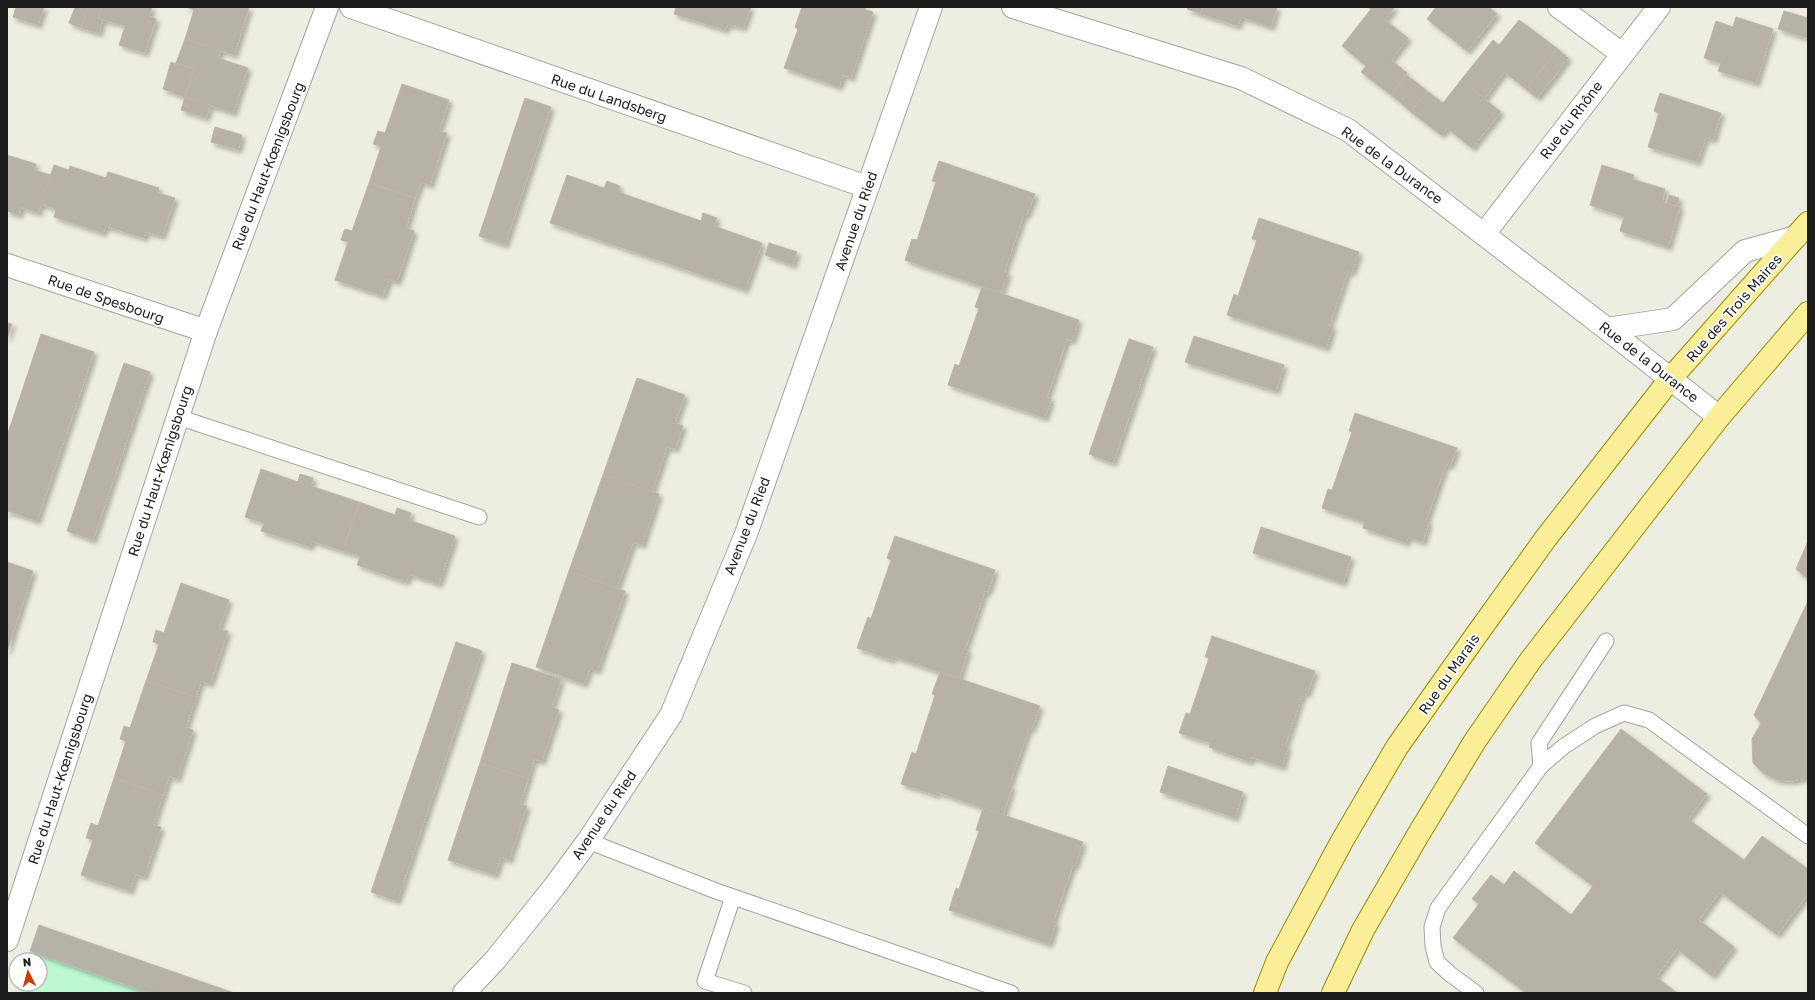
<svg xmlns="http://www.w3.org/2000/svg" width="1815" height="1000" viewBox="0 0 1815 1000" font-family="'Golos Text',sans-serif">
	<defs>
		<filter id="shadow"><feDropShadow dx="3.5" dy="3.5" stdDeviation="2" flood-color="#0004"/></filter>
	</defs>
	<rect width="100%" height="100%" fill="#edede1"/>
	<polygon fill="#bdf8d3" points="30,951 147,992 147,993 18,993 20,984 40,984 40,960 28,960"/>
	<g fill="#b7b2a7" stroke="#beb8a4" filter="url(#shadow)">
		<polygon points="16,7 44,7 38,25 13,17"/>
		<polygon points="75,7 88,7 81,28 69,23"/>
		<polygon points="88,7 102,7 98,18 103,19 99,33 81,28"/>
		<polygon points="102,7 152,7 149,16 156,19 145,53 119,45 125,26 98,18"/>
		<polygon points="186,7 249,8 234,55 185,39 194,10"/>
		<polygon points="676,7 751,7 743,28 728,24 725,30 674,14"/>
		<polygon points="802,7 866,7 865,10 873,12 851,78 843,75 839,87 784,68 798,29 795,27"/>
		<polygon points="1188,7 1203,7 1201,14 1187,9"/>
		<polygon points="1203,7 1277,7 1271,27 1241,17 1238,26 1201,14"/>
		<polygon points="1368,7 1395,7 1385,20"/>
		<polygon points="1436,7 1489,7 1497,14 1467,51 1427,19"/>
		<polygon points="1371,9 1408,38 1391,60 1407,73 1391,95 1361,72 1366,66 1342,46"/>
		<polygon points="1784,11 1808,18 1807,38 1778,29"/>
		<polygon points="1736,17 1773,29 1756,83 1718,71 1721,63 1704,58 1716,21 1733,27"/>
		<polygon points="1519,20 1558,49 1526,89 1504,72 1484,99 1461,80 1493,40 1499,45"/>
		<polygon points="185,39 221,50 218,58 248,68 233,113 185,97 194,69 176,63"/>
		<polygon points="1558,49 1568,58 1554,77 1543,68"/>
		<polygon points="171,62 194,69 185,97 163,89"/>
		<polygon points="1543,68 1554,77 1537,98 1526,89"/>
		<polygon points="1406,75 1416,82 1400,102 1391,95"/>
		<polygon points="1461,80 1501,112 1472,148 1447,128 1441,135 1411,112 1427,91 1443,103"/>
		<polygon points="1416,82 1427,91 1411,112 1400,102"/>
		<polygon points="402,84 449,100 439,131 447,133 430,185 421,182 415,198 369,183 381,147 373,144 378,131 385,133"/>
		<polygon points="1660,93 1721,113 1713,140 1706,137 1697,162 1648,147 1659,113 1654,111"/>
		<polygon points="185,97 210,105 206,118 181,110"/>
		<polygon points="525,98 551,107 505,245 479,236"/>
		<polygon points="215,127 242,135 238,150 211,142"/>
		<polygon points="7,155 36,164 34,170 51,175 38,213 21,207 19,215 7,211"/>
		<polygon points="939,161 1035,194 1027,215 1024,214 1004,272 1008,273 1001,293 905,260 912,239 917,240 926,212 936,182 932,181"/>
		<polygon points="54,165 69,170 70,166 106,178 108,172 159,188 158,193 175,198 162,236 146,232 144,238 106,226 103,233 54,217 56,209 41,204"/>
		<polygon points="1602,165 1634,175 1632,179 1665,189 1662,202 1680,207 1668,247 1620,231 1624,217 1590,205"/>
		<polygon points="567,175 604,188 607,181 612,183 620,186 618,192 701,221 703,213 717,218 714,226 762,243 745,290 550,223"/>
		<polygon points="369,183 415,198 406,228 414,231 397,282 389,279 383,296 335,280 348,242 341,240 343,234 345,229 352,231"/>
		<polygon points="1669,195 1679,198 1677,206 1667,203"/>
		<polygon points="1259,218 1359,252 1352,273 1348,271 1329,326 1333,327 1326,348 1227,315 1234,294 1238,296 1257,240 1252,239"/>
		<polygon points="769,243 797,252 793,265 765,255"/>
		<polygon points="982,287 1079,320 1072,341 1067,339 1047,397 1051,399 1045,418 948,385 955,364 959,366 968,340 979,308 975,307"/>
		<polygon points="7,323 12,324 7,339"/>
		<polygon points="41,334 94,352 37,521 8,511 7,515 7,436"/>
		<polygon points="1194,336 1284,365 1276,391 1185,362"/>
		<polygon points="1129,339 1153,347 1113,463 1089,454"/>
		<polygon points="124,363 150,372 93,540 67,531"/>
		<polygon points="637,378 685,395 675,423 683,426 675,449 667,447 652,492 603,475"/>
		<polygon points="1355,413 1457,448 1450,466 1446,464 1426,521 1429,522 1423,542 1408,537 1406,543 1363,528 1364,522 1322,508 1328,489 1332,490 1352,432 1349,431"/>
		<polygon points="261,469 298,482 300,474 313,478 311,486 359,502 343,551 312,541 310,547 261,531 264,523 245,517"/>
		<polygon points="603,475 659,494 642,545 633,542 617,588 569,571"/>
		<polygon points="359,502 395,515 397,508 411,513 409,520 455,536 439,584 409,574 406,582 357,565 360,556 343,551"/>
		<polygon points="1261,527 1351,557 1343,583 1253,553"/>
		<polygon points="895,536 995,570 988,592 985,591 965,649 968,650 959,679 893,656 892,660 857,648 868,617 871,619 880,592 891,560 887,558"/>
		<polygon points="1808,541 1808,579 1796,569"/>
		<polygon points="7,562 33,571 7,652"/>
		<polygon points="569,571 625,591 597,671 590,668 584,684 536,667"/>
		<polygon points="181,583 229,600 219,629 228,631 210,684 201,681 196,697 146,681 159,644 153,642 156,630 164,633"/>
		<polygon points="1808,601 1808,774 1805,778 1792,781 1777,780 1763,773 1753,763 1752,739 1761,723 1754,715"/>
		<polygon points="1212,636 1315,671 1307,694 1303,693 1285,746 1288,747 1282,767 1251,757 1250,762 1209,747 1210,743 1179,733 1186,713 1190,714 1209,658 1205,657"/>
		<polygon points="456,642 482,651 397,901 371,892"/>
		<polygon points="512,663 561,679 552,707 559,710 542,761 534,759 528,779 480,763"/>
		<polygon points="940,672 1040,706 1032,729 1029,728 1009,786 1012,787 1003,815 937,792 936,795 901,784 912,752 916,754 935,695 932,694"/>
		<polygon points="146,681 196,697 186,727 193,730 177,779 169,776 163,795 114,778 126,741 120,739 124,726 130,728"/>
		<polygon points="1621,729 1707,794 1688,819 1744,860 1762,836 1808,869 1808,894 1777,935 1720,892 1699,920 1734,947 1712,976 1677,949 1656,977 1677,993 1526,993 1453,938 1479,904 1472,899 1491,875 1504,885 1514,871 1571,915 1593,886 1535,843"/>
		<polygon points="480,763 528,779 520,804 527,806 509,860 501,857 495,875 448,860"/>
		<polygon points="1168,766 1243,792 1235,818 1160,792"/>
		<polygon points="114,778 163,795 153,825 161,827 144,877 136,874 130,891 81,875 93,840 86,838 91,823 98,826"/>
		<polygon points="983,808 1083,842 1075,866 1073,865 1053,922 1056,923 1049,944 949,910 956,888 959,889 979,831 976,830"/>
		<polygon points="39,925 234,993 147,992 30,951"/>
	</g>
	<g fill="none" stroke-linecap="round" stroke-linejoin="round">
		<defs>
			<g id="lane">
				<polyline points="178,417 479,517"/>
				<polyline points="1541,766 1539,743 1606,641"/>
				<polyline points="588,841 716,891 1011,993"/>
				<polyline points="733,897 705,981 744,993"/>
				<polyline points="1476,993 1450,974 1437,962 1433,946 1432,927 1438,908 1541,766 1563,747 1595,726 1624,713 1649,720 1808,836"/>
			</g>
			<g id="street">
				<polyline points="351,7 867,187"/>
				<polyline points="1013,7 1241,78 1348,130 1607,329 1719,417"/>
				<polyline points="1559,7 1622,54"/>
				<polyline points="1484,234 1659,7"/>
				<polyline points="7,265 206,331"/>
				<polyline points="1607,329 1673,319 1745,251 1796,237"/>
				<polyline points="7,940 206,331 327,7"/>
				<polyline points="464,993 496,959 554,887 588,841 671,715 746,534 931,7"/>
			</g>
			<g id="primary">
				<polyline points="1265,993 1277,962 1342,841 1397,747 1477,634 1546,538 1671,378 1808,223"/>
				<polyline points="1333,993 1363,930 1418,835 1475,741 1530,661 1719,417 1808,313"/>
			</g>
		</defs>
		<use href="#lane" stroke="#a3a3a3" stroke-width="17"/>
		<use href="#street" stroke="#a3a3a3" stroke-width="24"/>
		<use href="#primary" stroke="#928d01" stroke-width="24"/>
		<use href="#lane" stroke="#fff" stroke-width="15"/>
		<use href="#street" stroke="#fff" stroke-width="22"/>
		<use href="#primary" stroke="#fbee98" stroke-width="22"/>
	</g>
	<g text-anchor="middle" stroke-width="3.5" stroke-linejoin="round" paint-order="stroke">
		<g font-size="14" fill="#1c1c1c" stroke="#fff">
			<text transform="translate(609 98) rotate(19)" y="5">Rue du Landsberg</text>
			<text transform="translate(1571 120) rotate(-53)" y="5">Rue du Rhône</text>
			<text transform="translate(1392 165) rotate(36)" y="5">Rue de la Durance</text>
			<text transform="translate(268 166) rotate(-69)" y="5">Rue du Haut-Kœnigsbourg</text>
			<text transform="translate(856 221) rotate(-71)" y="5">Avenue du Ried</text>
			<text transform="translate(106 299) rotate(19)" y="5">Rue de Spesbourg</text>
			<text transform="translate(1734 308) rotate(-49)" y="5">Rue des Trois Maires</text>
			<text transform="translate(1649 362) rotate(38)" y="5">Rue de la Durance</text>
			<text transform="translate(160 471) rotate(-72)" y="5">Rue du Haut-Kœnigsbourg</text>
			<text transform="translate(747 526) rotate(-69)" y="5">Avenue du Ried</text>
			<text transform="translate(1449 674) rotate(-55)" y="5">Rue du Marais</text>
			<text transform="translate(60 779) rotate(-72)" y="5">Rue du Haut-Kœnigsbourg</text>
			<text transform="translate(604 815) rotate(-56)" y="5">Avenue du Ried</text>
		</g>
	</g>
	<rect width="1815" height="1000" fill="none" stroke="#1c1c1c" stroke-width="16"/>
	<g transform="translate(28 972) rotate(354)"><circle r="19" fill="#ffffff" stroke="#a4a4a4"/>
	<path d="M0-3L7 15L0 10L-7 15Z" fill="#c63c02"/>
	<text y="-6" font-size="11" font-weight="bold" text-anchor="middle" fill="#1c1c1c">N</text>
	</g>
</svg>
